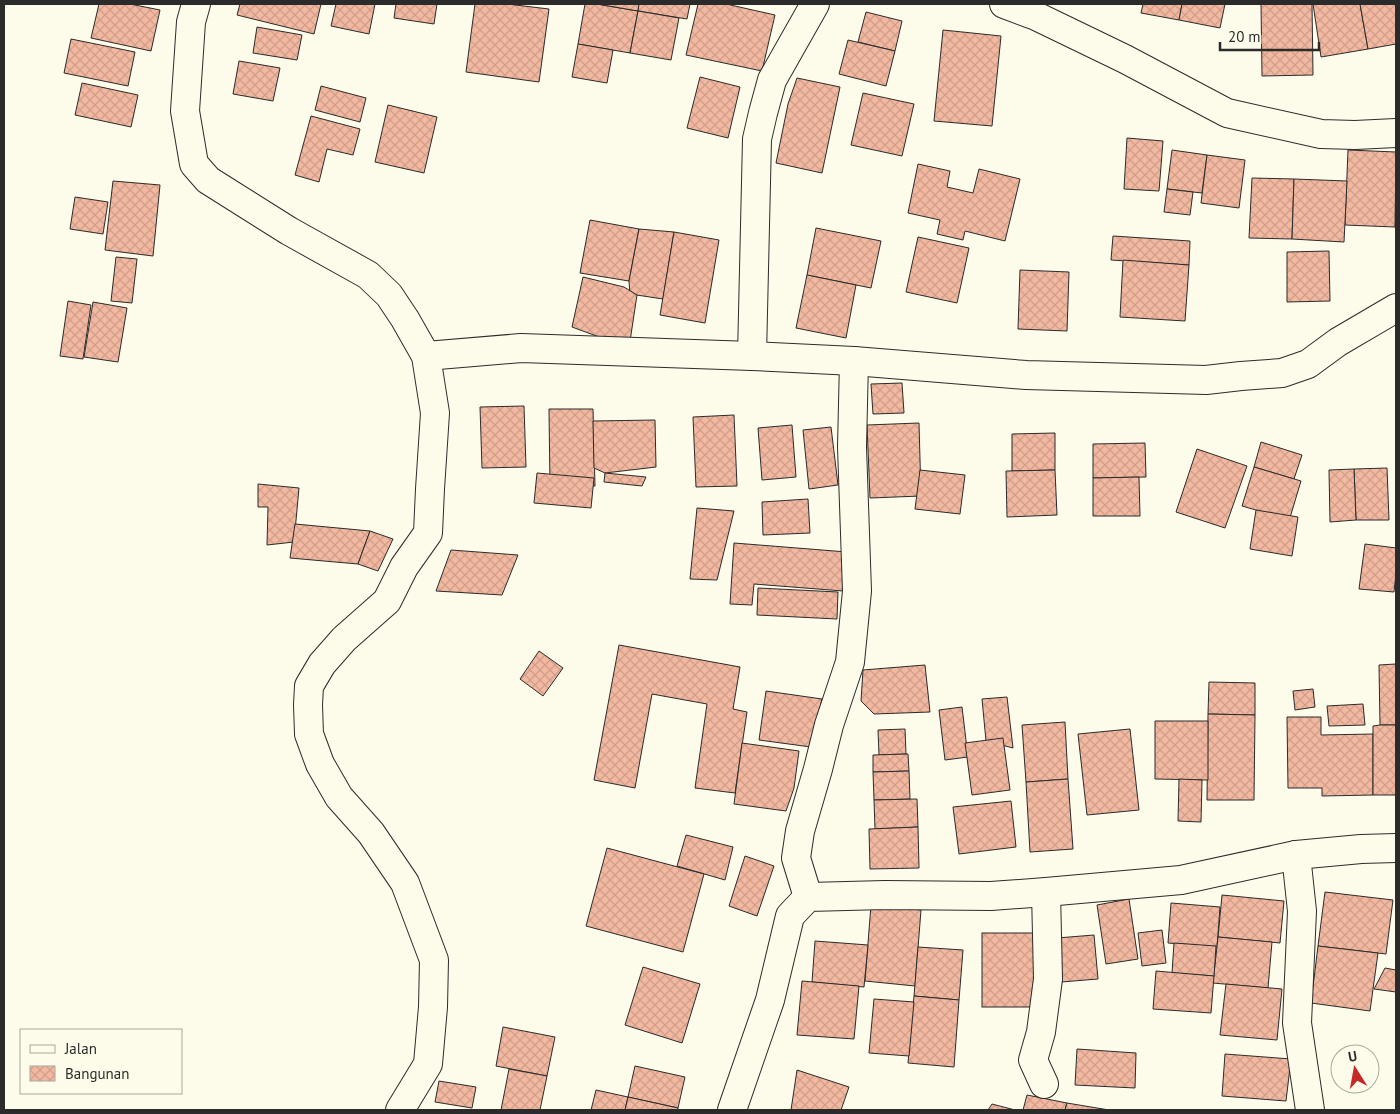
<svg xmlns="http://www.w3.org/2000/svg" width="1400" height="1114" viewBox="0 0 1400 1114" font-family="'PT Sans',sans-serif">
	<defs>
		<pattern id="building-cross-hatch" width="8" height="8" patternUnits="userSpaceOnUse" patternTransform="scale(1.25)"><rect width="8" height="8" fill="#f2b8a0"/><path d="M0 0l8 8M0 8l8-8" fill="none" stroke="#d09e8a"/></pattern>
	</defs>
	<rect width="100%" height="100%" fill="#fdfbea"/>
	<g fill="url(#building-cross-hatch)" stroke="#2b2b2b">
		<polygon points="99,4 130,4 160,10 151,51 91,38"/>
		<polygon points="240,4 321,4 314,34 237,15"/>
		<polygon points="336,4 375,4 369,34 331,26"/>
		<polygon points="396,4 437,4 434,24 394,18"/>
		<polygon points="475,4 507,4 549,9 539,82 466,72"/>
		<polygon points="585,4 597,4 638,11 630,53 578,44"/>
		<polygon points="597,4 639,4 638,11"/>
		<polygon points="639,4 690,4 687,19 638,11"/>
		<polygon points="698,4 726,4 775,15 762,71 686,55"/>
		<polygon points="1143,4 1182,4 1179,20 1141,13"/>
		<polygon points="1182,4 1225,4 1220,28 1179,20"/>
		<polygon points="1261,4 1312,4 1313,75 1262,76"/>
		<polygon points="1313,4 1360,4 1368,49 1321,57"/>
		<polygon points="1360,4 1396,4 1396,44 1368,49"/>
		<polygon points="638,11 679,18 671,60 630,53"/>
		<polygon points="866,12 902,21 895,51 858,42"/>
		<polygon points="257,27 302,35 297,60 253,53"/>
		<polygon points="943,30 1001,36 992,126 934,121"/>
		<polygon points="71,39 135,52 128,86 64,73"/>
		<polygon points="848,40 895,51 886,86 839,74"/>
		<polygon points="578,44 613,50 607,83 572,77"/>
		<polygon points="239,61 280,68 273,101 233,94"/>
		<polygon points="700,77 740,87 728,138 687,128"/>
		<polygon points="797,78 840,87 822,173 776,163 788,104"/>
		<polygon points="82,83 138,95 131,127 75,115"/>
		<polygon points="321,86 366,98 360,122 315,110"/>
		<polygon points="863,93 914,104 902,156 851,145"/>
		<polygon points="388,105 437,117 424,173 375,162"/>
		<polygon points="311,116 360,129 353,155 327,149 319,182 295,175"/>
		<polygon points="1127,138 1163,141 1159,191 1124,189"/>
		<polygon points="1172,150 1207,155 1202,193 1167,189"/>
		<polygon points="1348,150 1396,152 1395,227 1345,225"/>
		<polygon points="1207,155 1245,160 1239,208 1201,203"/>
		<polygon points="918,164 950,171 947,187 973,193 979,169 1020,179 1005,241 965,231 963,240 937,234 940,220 908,213"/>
		<polygon points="1252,178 1294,179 1292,239 1249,238"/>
		<polygon points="1294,179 1347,181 1344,242 1292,239"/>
		<polygon points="113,181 160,185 153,256 105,250"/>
		<polygon points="1167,189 1193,192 1190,215 1164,212"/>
		<polygon points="75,197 108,202 103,234 70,229"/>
		<polygon points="590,220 639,229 629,281 580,273"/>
		<polygon points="816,228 881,241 871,288 807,275"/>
		<polygon points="639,229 674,232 663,299 630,294 629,281"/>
		<polygon points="674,232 719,240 705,323 660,315"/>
		<polygon points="1113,236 1190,241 1189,265 1111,260"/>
		<polygon points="918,237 969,248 957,303 906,292"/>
		<polygon points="1329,251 1330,301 1287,302 1287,252"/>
		<polygon points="116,257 137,259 132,303 111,301"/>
		<polygon points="1123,260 1189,265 1185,321 1120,317"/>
		<polygon points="1020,270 1069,272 1067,331 1018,329"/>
		<polygon points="807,275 856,285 846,338 796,328"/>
		<polygon points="583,277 624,287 637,295 629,348 572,327"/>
		<polygon points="68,301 91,305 83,359 60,356"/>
		<polygon points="93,302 127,308 118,362 84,357"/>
		<polygon points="902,383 904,413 873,414 871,384"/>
		<polygon points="524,406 526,467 482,468 480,407"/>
		<polygon points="549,409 593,409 595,486 550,487"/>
		<polygon points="734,415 737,486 696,487 693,417"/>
		<polygon points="655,420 656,467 605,473 594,468 593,421"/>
		<polygon points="919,423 921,496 870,498 867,425"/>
		<polygon points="792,425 796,477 762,480 758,428"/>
		<polygon points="831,427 838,485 809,489 803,430"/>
		<polygon points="1055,433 1055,470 1012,471 1012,434"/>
		<polygon points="1261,442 1302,455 1294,479 1254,467"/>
		<polygon points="1145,443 1146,477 1093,478 1093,444"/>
		<polygon points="1197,449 1247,466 1225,528 1176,512"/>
		<polygon points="1254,467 1301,481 1289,521 1256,510 1242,506"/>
		<polygon points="1387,468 1389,520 1356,520 1354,469"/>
		<polygon points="1354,469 1356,520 1330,522 1329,470"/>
		<polygon points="920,470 965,475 960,514 915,509"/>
		<polygon points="1055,470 1057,515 1007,517 1006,471"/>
		<polygon points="537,473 594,478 591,508 534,503"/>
		<polygon points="605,473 646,477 642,486 604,482"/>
		<polygon points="1139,477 1140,516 1093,516 1093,478"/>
		<polygon points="258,484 299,488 294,542 267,545 268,507 258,507"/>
		<polygon points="808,499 810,533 763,535 762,502"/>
		<polygon points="697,508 734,511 717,580 690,579"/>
		<polygon points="1256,510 1298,517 1292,556 1250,549"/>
		<polygon points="295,524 370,531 358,564 290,558"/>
		<polygon points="370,531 393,539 378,571 358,564"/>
		<polygon points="734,543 847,552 843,591 754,584 752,605 730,604"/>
		<polygon points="1365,544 1396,548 1396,573 1394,592 1359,589"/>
		<polygon points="451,550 518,555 502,595 436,591"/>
		<polygon points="758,588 838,592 837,619 757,615"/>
		<polygon points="619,645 740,667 733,709 747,712 735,793 695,788 707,704 652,694 635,788 594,780"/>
		<polygon points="539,651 563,668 543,696 520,679"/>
		<polygon points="1396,664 1396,725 1380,725 1379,665"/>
		<polygon points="925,665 930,712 874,714 861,701 863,670"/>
		<polygon points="1209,682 1255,683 1255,715 1208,714"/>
		<polygon points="1313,689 1315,707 1295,710 1293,691"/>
		<polygon points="766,691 822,699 811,747 759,740"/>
		<polygon points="1007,697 1013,748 986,741 982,699"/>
		<polygon points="1363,704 1365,725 1329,726 1327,706"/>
		<polygon points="962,707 968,757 945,760 939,710"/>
		<polygon points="1208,714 1255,715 1254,800 1207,800"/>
		<polygon points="1287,717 1321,717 1321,735 1373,734 1373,795 1322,796 1322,788 1288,788"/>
		<polygon points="1155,721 1208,721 1208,780 1155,779"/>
		<polygon points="1065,722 1068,779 1026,782 1022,725"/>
		<polygon points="1380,725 1396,725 1396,795 1373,795 1373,726"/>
		<polygon points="905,729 906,754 879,755 878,730"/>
		<polygon points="1130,729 1139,810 1087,815 1078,734"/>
		<polygon points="1003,738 1010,790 972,795 965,743"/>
		<polygon points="742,743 799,751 794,788 786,811 734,804"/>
		<polygon points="906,754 908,754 909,771 873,772 873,755"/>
		<polygon points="909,771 910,799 874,800 873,772"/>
		<polygon points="1068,779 1073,849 1030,852 1026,782"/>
		<polygon points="1179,779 1202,780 1201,822 1178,821"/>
		<polygon points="917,799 918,827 875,829 874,800"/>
		<polygon points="1011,801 1016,847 959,854 953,807"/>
		<polygon points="918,827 919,868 870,869 869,829"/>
		<polygon points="686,835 733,847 725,880 677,866"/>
		<polygon points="607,848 704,874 683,952 586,926"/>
		<polygon points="745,856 774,866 757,916 729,906"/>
		<polygon points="1325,892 1393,900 1386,954 1318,946"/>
		<polygon points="1222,895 1284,901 1280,943 1218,937"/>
		<polygon points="1129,899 1138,959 1106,964 1097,905"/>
		<polygon points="1171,903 1220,907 1217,947 1168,943"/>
		<polygon points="871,905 921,910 915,986 865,981"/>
		<polygon points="1162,930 1166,963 1142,966 1138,933"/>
		<rect x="982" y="933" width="55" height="74"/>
		<polygon points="1094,935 1098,979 1061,982 1057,938"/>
		<polygon points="1218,937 1272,942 1268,988 1213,983"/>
		<polygon points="815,941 868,945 864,987 812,982"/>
		<polygon points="1174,943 1216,946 1214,976 1172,973"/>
		<polygon points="1318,946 1378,953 1370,1011 1311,1003"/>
		<polygon points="918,947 963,950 959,1000 914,996"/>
		<polygon points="643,967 700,984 682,1043 625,1025"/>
		<polygon points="1385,968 1396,970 1396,992 1374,989"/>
		<polygon points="1156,971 1214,976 1211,1013 1153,1009"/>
		<polygon points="802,981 859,986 854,1039 797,1035"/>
		<polygon points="1226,984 1282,989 1277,1040 1220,1035"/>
		<polygon points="914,996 959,1000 954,1067 908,1063"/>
		<polygon points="874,999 914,1002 909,1056 869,1053"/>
		<polygon points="503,1027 555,1037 547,1076 496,1066"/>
		<polygon points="1077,1049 1136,1053 1135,1088 1075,1085"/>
		<polygon points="1225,1054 1291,1059 1286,1101 1222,1096"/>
		<polygon points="635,1066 685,1077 678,1108 628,1097"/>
		<polygon points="509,1069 547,1076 540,1110 501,1110"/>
		<polygon points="797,1070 849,1087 841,1110 791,1110"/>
		<polygon points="439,1081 476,1087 472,1108 435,1102"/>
		<polygon points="596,1090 628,1097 625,1110 591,1110"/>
		<polygon points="1027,1095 1067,1103 1065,1110 1023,1110"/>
		<polygon points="628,1097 678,1108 678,1110 625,1110"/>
		<polygon points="1067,1103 1109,1110 1065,1110"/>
		<polygon points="992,1104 1015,1110 988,1110"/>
	</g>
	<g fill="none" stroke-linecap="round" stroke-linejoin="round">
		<defs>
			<g id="minor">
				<polyline points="196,4 191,22 185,111 194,164 208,180 289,231 368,275 389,295 405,319 426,356 435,413 430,489 428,533 404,567 387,601 344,639 322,664 309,686 308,705 309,734 320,764 339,797 371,833 405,883 434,960 433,1007 428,1064 400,1110"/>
				<polyline points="1004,4 1036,16 1125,59 1227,113 1321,134 1355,135 1396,133"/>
				<polyline points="426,356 521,348 752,356 854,361 1026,375 1206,380 1241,376 1282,373 1308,364 1338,342 1396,308"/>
				<polyline points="752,356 757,139 763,113 772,80 815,4"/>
				<polyline points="1296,855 1302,911 1297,1023 1310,1110"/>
				<polyline points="808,897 796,858 800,831 818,769 829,725 850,662 857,591 852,447 854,361"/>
				<polyline points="1044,1084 1033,1060 1041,1032 1048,979 1046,892"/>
				<polyline points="732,1110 770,1000 790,916 808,897 885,895 991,896 1046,892 1181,880 1296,855 1361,849 1396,848"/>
			</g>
		</defs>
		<use href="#minor" stroke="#2b2b2b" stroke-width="30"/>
		<use href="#minor" stroke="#fdfbea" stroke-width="28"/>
	</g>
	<rect width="1400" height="1114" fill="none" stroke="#2b2b2b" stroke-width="10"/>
	<rect x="20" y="1029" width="162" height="65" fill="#fdfbea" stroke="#a9a89e"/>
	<rect x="30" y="1045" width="25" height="8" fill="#fdfbea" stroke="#a9a89e"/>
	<text x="65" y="1054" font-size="15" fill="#2b2b2b">Jalan</text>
	<rect x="30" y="1066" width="25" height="15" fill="url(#building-cross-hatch)" stroke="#a9a89e"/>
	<text x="65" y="1079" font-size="15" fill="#2b2b2b">Bangunan</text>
	<g transform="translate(1355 1069) rotate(349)"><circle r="24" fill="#fdfbea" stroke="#a9a89e"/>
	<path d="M0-4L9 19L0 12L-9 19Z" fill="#c62828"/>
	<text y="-8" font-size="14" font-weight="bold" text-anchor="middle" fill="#2b2b2b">U</text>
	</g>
	<path d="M1220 42v8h99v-8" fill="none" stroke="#2b2b2b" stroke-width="2.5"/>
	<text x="1228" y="42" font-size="15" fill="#2b2b2b" stroke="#fdfbea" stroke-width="4" paint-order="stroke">20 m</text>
</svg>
